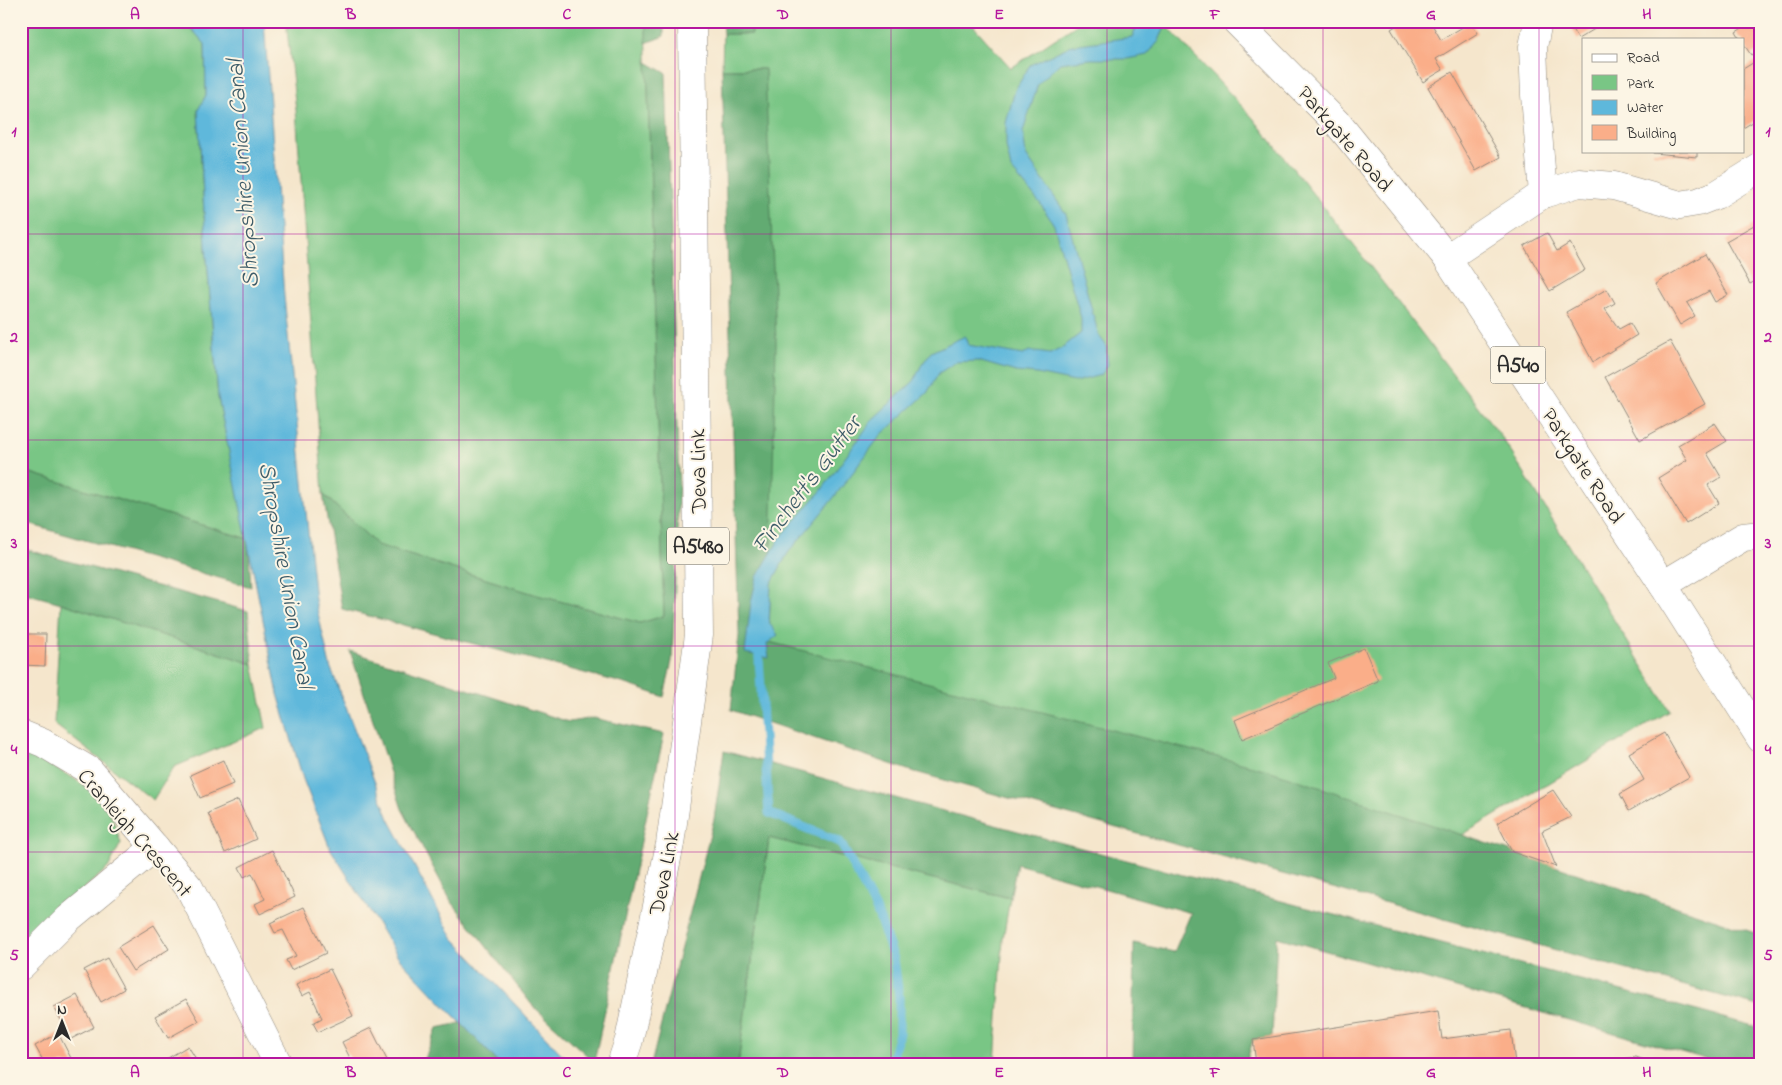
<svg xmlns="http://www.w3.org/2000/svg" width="1782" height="1085" viewBox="0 0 1782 1085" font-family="'Indie Flower',sans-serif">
	<rect width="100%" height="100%" fill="#fcf5e5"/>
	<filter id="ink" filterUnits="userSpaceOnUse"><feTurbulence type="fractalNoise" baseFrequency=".02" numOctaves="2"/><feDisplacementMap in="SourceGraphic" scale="10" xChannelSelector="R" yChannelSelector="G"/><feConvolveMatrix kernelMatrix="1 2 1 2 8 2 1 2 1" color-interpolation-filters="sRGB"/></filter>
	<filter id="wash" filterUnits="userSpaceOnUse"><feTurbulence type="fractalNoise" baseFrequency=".0096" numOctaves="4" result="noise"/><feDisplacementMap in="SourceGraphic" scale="20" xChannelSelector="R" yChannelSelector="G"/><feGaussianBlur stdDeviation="1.12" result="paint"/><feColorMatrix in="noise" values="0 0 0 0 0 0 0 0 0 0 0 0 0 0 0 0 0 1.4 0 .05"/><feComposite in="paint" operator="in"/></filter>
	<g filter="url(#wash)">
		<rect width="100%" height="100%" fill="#f5e6cc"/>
		<g fill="#79c685" stroke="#527858">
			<polygon points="21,21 189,21 190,27 205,44 206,95 198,111 206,247 218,397 248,539 21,470"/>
			<polygon points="286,21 646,21 664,616 640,623 537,595 377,545 323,494 296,110"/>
			<polygon points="751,21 969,21 1011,68 1082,21 1162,21 1253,118 1370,266 1503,439 1670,711 1462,835 769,642 764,69 722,69 723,34 752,34"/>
			<polygon points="61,603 253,664 266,728 174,767 153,800 54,724"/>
			<polygon points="21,750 73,778 100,796 113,820 121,843 108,868 30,935 21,948"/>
			<polygon points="769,838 1010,898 1003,939 995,1064 738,1064"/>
		</g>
		<g fill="#62ab72" stroke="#466b4e">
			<polygon points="646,21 664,21 664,36 646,43"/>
			<polygon points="722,21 751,21 752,34 723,34"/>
			<polygon points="647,62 666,73 679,488 672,661 664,697 626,684 342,609 323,494 377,545 537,595 640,623 664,616"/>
			<polygon points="722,69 765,69 776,342 769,642 1268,770 1761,935 1761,1007 908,770 731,710 739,635"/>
			<polygon points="21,470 248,539 251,587 21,522"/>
			<polygon points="21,548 248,611 253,664 61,603 21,592"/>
			<polygon points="350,651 569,722 594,718 664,734 594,1062 532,1005 451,901 402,809"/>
			<path d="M724,751c345,96 691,184 1037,277v36h-38l-446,-127 -5,100 -19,3 -7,24h-114l2,-121 40,9 17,-39 -174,-49 -7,34 -241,-60 -31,226h-87l63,-245z"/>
			<polygon points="461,1023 500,1064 423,1064 437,1028"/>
		</g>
		<g fill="#5eb8db" stroke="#447283">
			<polygon points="189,21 264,21 284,296 315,600 330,666 389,819 453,938 571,1064 500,1064 399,958 330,848 303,779 278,694 218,397 206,247 198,110 206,95 205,44 190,27"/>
			<polygon points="1139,21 1167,21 1159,41 1147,55 1127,59 1090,59 1060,63 1038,84 1023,132 1026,155 1066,214 1099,336 1106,345 1108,365 1101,375 1075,382 1037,374 1016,372 978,361 956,362 939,373 927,393 881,435 832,500 788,553 771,584 769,623 778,635 767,644 769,658 745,653 751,602 757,577 780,538 821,491 873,419 914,381 921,366 931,352 965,336 968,345 1023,355 1029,351 1050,354 1062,348 1081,333 1081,318 1054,225 1040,203 1011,169 1006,146 1006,123 1015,90 1030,65 1072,45 1132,37"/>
		</g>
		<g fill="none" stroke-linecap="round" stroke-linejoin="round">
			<polyline stroke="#5eb8db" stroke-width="9" points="758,643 769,813 840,842 876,909 894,959 899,997 899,1033 891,1064"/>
		</g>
		<g id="blocks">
			<g fill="#faae89">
				<polygon points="1404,21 1430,21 1441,40 1471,22 1478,33 1436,59 1443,70 1423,82 1391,29"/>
				<polygon points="1567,21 1608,21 1578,39"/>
				<polygon points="1754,21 1760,21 1761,23 1761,49 1751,55 1743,43 1743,39 1740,39 1736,32"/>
				<polygon points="1756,61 1761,68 1761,117 1743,128 1743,69"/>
				<polygon points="1452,72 1501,157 1476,171 1428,87"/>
				<polygon points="1653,151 1697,151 1697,157 1653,153"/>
				<polygon points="1761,221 1761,261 1758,262 1761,268 1761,278 1750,284 1726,241"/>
				<polygon points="1547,233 1557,251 1570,243 1585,270 1550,291 1524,246"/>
				<polygon points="1705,254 1728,295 1715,302 1709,291 1687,303 1695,316 1680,325 1656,283"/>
				<polygon points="1607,289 1615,303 1605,309 1619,329 1630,323 1637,335 1593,362 1566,312"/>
				<polygon points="1670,341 1705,404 1640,440 1605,377"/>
				<polygon points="1715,423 1727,441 1707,453 1721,477 1708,485 1719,503 1686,524 1658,478 1687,460 1678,445"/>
				<polygon points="21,634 46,634 45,666 21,665"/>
				<polygon points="1364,648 1378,681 1242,739 1235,720 1334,678 1328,663"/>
				<polygon points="1664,733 1689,777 1629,811 1620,794 1644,780 1629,753"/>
				<polygon points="223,760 233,784 200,798 190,775"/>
				<polygon points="1553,790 1571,817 1542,831 1556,867 1512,852 1497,823"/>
				<polygon points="238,800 256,839 225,853 208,813"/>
				<polygon points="272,850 295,897 260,914 255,904 265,899 252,873 244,877 239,867"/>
				<polygon points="304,907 326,953 291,970 286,960 296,956 283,930 275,933 270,923"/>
				<polygon points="154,925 169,949 133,971 118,947"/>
				<polygon points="107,958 124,989 101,1002 84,970"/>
				<polygon points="330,969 353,1016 318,1032 313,1023 322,1018 310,992 302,996 296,985"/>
				<polygon points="77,995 94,1027 71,1039 54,1007"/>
				<polygon points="186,999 199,1021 168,1038 155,1016"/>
				<polygon points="1438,1011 1442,1039 1511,1030 1515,1064 1256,1064 1253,1040"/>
				<polygon points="371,1028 389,1064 353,1064 342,1042"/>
				<polygon points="58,1033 74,1064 45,1064 35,1046"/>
				<polygon points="188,1046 199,1064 158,1064"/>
				<polygon points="1636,1057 1656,1064 1594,1064 1594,1063"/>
			</g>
		</g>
	</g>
	<g filter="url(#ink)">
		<use href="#blocks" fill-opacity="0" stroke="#90887c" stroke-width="1"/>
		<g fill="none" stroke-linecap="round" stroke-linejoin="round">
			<defs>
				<g id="minor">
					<polyline points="1538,21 1533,47 1535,95 1543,194"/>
					<polyline points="1447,258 1543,194 1579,183 1614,186 1680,205 1698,202 1716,195 1761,167"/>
					<polyline points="1663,585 1743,537 1761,535"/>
					<polyline points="21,734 43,743 90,771 189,887 278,1064"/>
					<polyline points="21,966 69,918 155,847"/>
				</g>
				<g id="major">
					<polyline points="1236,21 1339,125 1447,258 1663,585 1761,739"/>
					<polyline points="621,1064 629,1040 670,844 699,635 692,21"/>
				</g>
			</defs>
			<use href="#minor" stroke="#90887c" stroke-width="29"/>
			<use href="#major" stroke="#90887c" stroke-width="29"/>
			<use href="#minor" stroke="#fff" stroke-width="28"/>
			<use href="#major" stroke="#fff" stroke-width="28"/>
		</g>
	</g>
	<path fill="none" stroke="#b5179e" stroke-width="1" stroke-opacity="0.55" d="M243,21v1043M459,21v1043M675,21v1043M891,21v1043M1107,21v1043M1323,21v1043M1539,21v1043M21,234h1740M21,440h1740M21,646h1740M21,852h1740"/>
	<g text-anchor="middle" stroke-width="4" stroke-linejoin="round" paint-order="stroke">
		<g fill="#fcf5e5" stroke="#6a6863" stroke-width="1">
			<rect x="1490.5" y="346.5" width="55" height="37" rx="4"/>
			<rect x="667" y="527.5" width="62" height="37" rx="4"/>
		</g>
		<g font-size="21" font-weight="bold" fill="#2b2b2b">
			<text x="1518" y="372">A540</text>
			<text x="698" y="553">A5480</text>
		</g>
		<g font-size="22" fill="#2b2b2b" stroke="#fcf5e5">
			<text transform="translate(1346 138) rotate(49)" y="8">Parkgate Road</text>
			<text transform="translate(1584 465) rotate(57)" y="8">Parkgate Road</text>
			<text transform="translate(697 471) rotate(-91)" y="8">Deva Link</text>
			<text transform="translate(136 832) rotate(49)" y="8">Cranleigh Crescent</text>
			<text transform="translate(663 873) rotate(-79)" y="8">Deva Link</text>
		</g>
		<g font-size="24" font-style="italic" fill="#3d5c69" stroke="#fcf5e5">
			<text transform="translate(242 174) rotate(-94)" y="8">Shropshire Union Canal</text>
			<text transform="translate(806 484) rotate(-53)" y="8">Finchett's Gutter</text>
			<text transform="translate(287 575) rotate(80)" y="8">Shropshire Union Canal</text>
		</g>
	</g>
	<rect width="1782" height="1085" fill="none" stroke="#fcf5e5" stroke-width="55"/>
	<rect x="1582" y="38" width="162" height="115" fill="#fcf5e5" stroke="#a8a49b"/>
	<rect x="1592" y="54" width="25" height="8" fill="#ffffff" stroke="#a8a49b"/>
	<text x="1627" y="62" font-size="15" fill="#2b2b2b">Road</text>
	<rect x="1592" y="75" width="25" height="15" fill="#79c685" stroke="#a8a49b"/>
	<text x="1627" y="88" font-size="15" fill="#2b2b2b">Park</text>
	<rect x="1592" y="100" width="25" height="15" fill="#5eb8db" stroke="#a8a49b"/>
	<text x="1627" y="112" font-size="15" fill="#2b2b2b">Water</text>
	<rect x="1592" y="125" width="25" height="15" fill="#faae89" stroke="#a8a49b"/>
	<text x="1627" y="138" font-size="15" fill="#2b2b2b">Building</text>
	<g transform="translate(62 1022)" stroke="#fcf5e5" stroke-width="4" paint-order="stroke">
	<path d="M0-4L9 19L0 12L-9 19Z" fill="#2b2b2b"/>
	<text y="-8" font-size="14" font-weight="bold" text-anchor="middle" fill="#2b2b2b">N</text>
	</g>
	<rect x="28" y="28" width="1726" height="1030" fill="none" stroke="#b5179e" stroke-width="2"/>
	<g font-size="16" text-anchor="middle" font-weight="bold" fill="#b5179e">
		<text x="135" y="19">A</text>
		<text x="351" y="19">B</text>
		<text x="567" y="19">C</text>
		<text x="783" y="19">D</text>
		<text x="999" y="19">E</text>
		<text x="1215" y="19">F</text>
		<text x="1431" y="19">G</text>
		<text x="1647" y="19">H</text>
		<text x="14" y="136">1</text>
		<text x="1768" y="136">1</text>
		<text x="14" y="342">2</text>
		<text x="1768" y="342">2</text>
		<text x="14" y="548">3</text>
		<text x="1768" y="548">3</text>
		<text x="14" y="754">4</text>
		<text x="1768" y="754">4</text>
		<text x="14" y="960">5</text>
		<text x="1768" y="960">5</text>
		<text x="135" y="1077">A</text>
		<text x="351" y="1077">B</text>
		<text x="567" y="1077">C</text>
		<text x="783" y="1077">D</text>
		<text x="999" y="1077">E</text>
		<text x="1215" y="1077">F</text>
		<text x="1431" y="1077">G</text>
		<text x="1647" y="1077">H</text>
	</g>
</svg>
